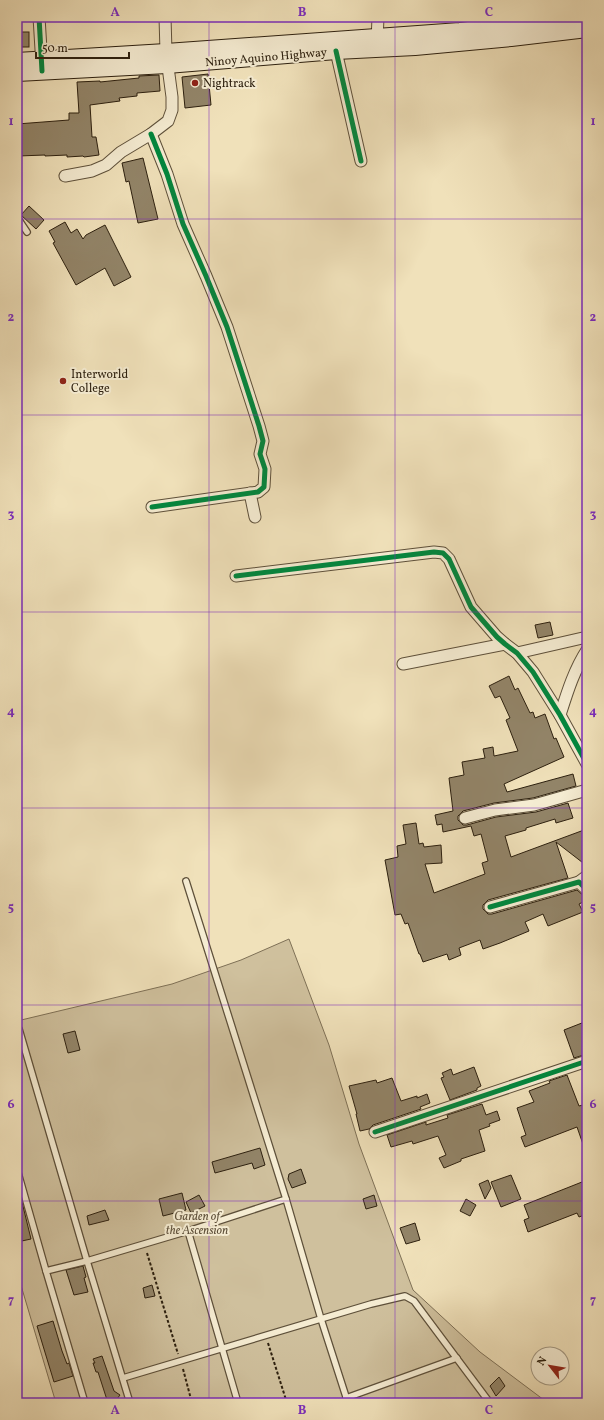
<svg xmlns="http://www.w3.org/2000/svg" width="604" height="1420" viewBox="0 0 604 1420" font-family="Vollkorn,serif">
	<rect width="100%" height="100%" fill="#f0e1ba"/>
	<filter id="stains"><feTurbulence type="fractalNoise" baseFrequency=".005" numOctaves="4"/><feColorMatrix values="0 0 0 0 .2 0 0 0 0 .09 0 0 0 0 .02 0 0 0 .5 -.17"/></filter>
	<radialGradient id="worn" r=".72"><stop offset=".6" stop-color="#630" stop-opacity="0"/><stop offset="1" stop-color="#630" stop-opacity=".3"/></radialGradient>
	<polygon fill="#cfc09d" stroke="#7e7056" points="289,939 329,1045 359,1144 413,1290 480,1352 548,1403 56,1403 17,1272 17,1021 172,984 241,960"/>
	<g fill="#928468" stroke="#2d200f">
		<rect x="20" y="32" width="9" height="15"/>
		<polygon points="208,74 211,105 185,108 182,77"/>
		<polygon points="159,75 160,91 137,93 137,96 119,98 120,101 90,105 92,137 96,137 99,155 84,157 83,156 67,157 67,155 45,156 45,155 18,156 17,124 69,120 69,113 79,113 77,82 100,81 100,82 139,78 139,76"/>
		<polygon points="143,158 158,219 138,223 129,181 126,182 122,163"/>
		<polygon points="29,206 44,220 36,229 21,215"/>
		<polygon points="65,222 71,233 77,229 83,239 86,235 105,225 131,277 114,286 105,268 76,285 53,243 55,242 49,231"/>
		<polygon points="550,622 553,635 538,638 535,625"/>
		<polygon points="509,676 515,690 518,688 530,713 533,712 535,718 545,714 554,739 556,738 564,757 504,784 507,792 573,774 576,786 533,798 494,803 463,811 458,816 458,820 463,825 467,825 496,817 536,812 568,803 573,818 556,823 555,819 526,828 526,830 505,836 511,857 584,830 587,844 587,866 556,842 568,878 488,900 483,905 483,909 488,914 492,914 577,890 585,897 587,900 579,904 583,912 548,926 543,914 525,922 529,931 500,943 483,949 480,940 459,948 461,955 449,960 447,954 423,962 420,954 419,954 408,923 405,924 401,914 395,915 385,860 398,857 397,846 406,844 403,825 416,823 419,844 423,843 424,847 441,845 442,863 425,864 434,893 485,874 482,863 488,861 481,834 474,836 471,826 443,832 442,824 437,825 435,815 453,811 449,778 464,775 462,762 485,758 483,749 493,747 494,756 518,751 506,720 510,718 500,696 495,698 489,686"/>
		<polygon points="587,1021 587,1054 574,1058 564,1030"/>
		<polygon points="75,1031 80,1050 68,1053 63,1034"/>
		<polygon points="474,1067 481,1086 477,1088 477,1090 450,1100 441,1078 444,1077 442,1073 451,1069 453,1075"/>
		<polygon points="567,1075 579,1106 587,1104 587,1150 585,1150 577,1127 525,1147 521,1137 526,1135 517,1108 534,1102 529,1091 550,1083 549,1081"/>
		<polygon points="392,1078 401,1101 417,1096 417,1098 427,1094 430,1103 420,1107 421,1109 373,1125 369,1129 360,1131 356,1114 357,1114 349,1086 376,1080 377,1083"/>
		<polygon points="482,1104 486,1115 497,1111 500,1120 489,1124 490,1126 479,1130 485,1151 461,1159 461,1161 444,1168 439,1158 446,1155 438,1136 413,1144 412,1141 391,1147 387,1135 426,1122 426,1125 448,1118 447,1115"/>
		<polygon points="260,1148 265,1165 254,1169 252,1163 215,1173 212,1162"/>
		<polygon points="301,1169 306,1183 292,1188 288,1179 289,1174"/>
		<polygon points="511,1175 521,1199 501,1207 491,1182"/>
		<polygon points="488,1180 491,1188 485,1199 479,1184"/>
		<polygon points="587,1180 587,1196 583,1197 587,1208 587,1214 579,1217 577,1213 528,1232 524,1220 529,1218 524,1205"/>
		<polygon points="182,1193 186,1210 163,1216 159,1199"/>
		<polygon points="199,1195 205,1206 191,1213 186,1202"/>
		<polygon points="374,1195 377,1206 366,1209 363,1199"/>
		<polygon points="17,1198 21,1198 31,1239 17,1242"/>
		<polygon points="466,1199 476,1205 470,1216 460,1211"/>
		<polygon points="105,1210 109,1220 89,1225 87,1216"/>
		<polygon points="415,1223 420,1240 406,1244 400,1228"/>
		<polygon points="83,1266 86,1277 84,1278 88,1292 74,1295 66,1270"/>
		<polygon points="152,1285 155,1296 145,1298 143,1288"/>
		<polygon points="53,1321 62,1351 67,1364 69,1363 73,1376 54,1382 37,1326"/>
		<polygon points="102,1356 114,1391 120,1395 114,1403 108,1403 98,1372 96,1372 93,1363 95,1363 93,1359"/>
		<polygon points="499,1377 505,1386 496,1396 490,1386"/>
	</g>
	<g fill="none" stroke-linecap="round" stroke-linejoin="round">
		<defs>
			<g id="service">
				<polyline points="17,217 27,232"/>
				<polyline points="186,881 286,1199"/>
				<polyline points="19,1029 87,1261 46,1271 85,1403"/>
				<polyline points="17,1169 46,1271"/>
				<polyline points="188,1231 238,1403"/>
				<polyline points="123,1378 371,1304 405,1296 414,1301 490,1403"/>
				<polyline points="346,1398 457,1358"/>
				<polyline points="130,1403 87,1261 188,1231 286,1199 321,1319 348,1403"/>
			</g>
			<g id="minor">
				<polyline points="39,17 42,66"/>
				<polyline points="377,42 378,17"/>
				<polyline points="336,51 361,161"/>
				<polyline points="151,134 167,174 183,224 206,276 227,327 259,426 263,441 260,454 265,469 264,487 258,492 152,507"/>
				<polyline points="65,176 92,171 106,165 121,152 151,134 168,121 172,110 172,97 166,52 165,17"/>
				<polyline points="250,493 255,517"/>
				<polyline points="236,576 434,552 443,553 449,559 471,607 497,637 505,644 517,653 533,672 560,715 587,764"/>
				<polyline points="517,653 587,637"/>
				<polyline points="403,664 505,644"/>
				<path d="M560,715c7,-22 14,-45 27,-65"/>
				<polyline points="465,818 495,810 534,805 587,790"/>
				<polyline points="579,882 587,876"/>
				<polyline points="490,907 579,882 587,890"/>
				<polyline points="375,1132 587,1061"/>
			</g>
			<g id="secondary">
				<polyline points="17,61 166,52 460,31 581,17"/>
				<polyline points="17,73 167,65 336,51 415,47 511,38 587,29"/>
			</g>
		</defs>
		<use href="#service" stroke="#5e503a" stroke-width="8"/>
		<use href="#minor" stroke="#5e503a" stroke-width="13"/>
		<use href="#secondary" stroke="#2d200f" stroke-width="18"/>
		<g stroke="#2d200f" stroke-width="2" stroke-dasharray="3 2" stroke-linecap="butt">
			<polyline points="147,1253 178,1354"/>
			<polyline points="268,1343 287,1403"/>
			<polyline points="183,1369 192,1403"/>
		</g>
		<use href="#service" stroke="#f5ecd2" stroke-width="5.5"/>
		<use href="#minor" stroke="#f5ecd2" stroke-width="11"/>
		<use href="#secondary" stroke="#f5ecd2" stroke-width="16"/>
		<defs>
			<g id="cycleway">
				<polyline points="39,17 42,71"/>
				<polyline points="336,51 361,161"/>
				<polyline points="151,134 167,174 183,224 206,276 227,327 259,426 263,441 260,454 265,469 264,487 258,492 152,507"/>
				<polyline points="236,576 434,552 443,553 449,559 471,607 497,637 505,644 517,653 533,672 560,715 587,764"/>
				<polyline points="490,907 579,882 587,890"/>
				<polyline points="375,1132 587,1061"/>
			</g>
		</defs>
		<use href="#cycleway" stroke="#f5ecd2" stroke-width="8"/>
		<use href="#cycleway" stroke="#00873e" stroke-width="5"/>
	</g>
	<path fill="none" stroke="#7b2cbf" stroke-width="1" stroke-opacity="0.55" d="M209,17v1386M395,17v1386M17,219h570M17,415h570M17,612h570M17,808h570M17,1005h570M17,1201h570"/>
	<g fill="#8f2418" stroke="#f5ecd2" stroke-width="1.5">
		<circle cx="195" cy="83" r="4"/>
		<circle cx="63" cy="381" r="4"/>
	</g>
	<g text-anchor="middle" stroke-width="4" stroke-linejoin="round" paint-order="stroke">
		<g font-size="12" fill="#2d200f" stroke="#f5ecd2">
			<text transform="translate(266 57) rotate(-5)" y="4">Ninoy Aquino Highway</text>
		</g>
		<g font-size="12" fill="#2d200f" stroke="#f5ecd2" text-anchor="start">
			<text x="203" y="87">Nightrack</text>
			<text x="71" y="378">Interworld<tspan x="71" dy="14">College</tspan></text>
		</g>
		<g font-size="12" font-style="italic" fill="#5e503a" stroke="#f5ecd2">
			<text x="197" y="1220">Garden of<tspan x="197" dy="14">the Ascension</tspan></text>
		</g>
	</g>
	<rect width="604" height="1420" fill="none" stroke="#f0e1ba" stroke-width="44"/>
	<g transform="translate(550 1366) rotate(301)"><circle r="19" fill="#f5ecd2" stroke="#a59a84"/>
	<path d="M0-3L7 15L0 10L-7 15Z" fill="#8f2418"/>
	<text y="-6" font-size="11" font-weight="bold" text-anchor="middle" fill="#2d200f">N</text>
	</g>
	<path d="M36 52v6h93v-6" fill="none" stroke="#2d200f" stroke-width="2"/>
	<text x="42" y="52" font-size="12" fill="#2d200f" stroke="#f5ecd2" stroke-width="3" paint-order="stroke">50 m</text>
	<rect x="22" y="22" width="560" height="1376" fill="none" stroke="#7b2cbf" stroke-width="1.5"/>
	<g font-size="13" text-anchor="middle" font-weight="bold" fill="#7b2cbf">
		<text x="115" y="16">A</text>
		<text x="302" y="16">B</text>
		<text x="489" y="16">C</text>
		<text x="11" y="125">1</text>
		<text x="593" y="125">1</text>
		<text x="11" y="321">2</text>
		<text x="593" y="321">2</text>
		<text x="11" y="518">3</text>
		<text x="593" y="518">3</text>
		<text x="11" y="715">4</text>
		<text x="593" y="715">4</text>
		<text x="11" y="911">5</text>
		<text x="593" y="911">5</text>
		<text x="11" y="1108">6</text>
		<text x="593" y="1108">6</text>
		<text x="11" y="1304">7</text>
		<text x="593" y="1304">7</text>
		<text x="115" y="1414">A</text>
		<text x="302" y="1414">B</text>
		<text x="489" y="1414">C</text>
	</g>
	<rect width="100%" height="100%" filter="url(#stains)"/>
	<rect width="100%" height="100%" fill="url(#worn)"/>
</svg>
